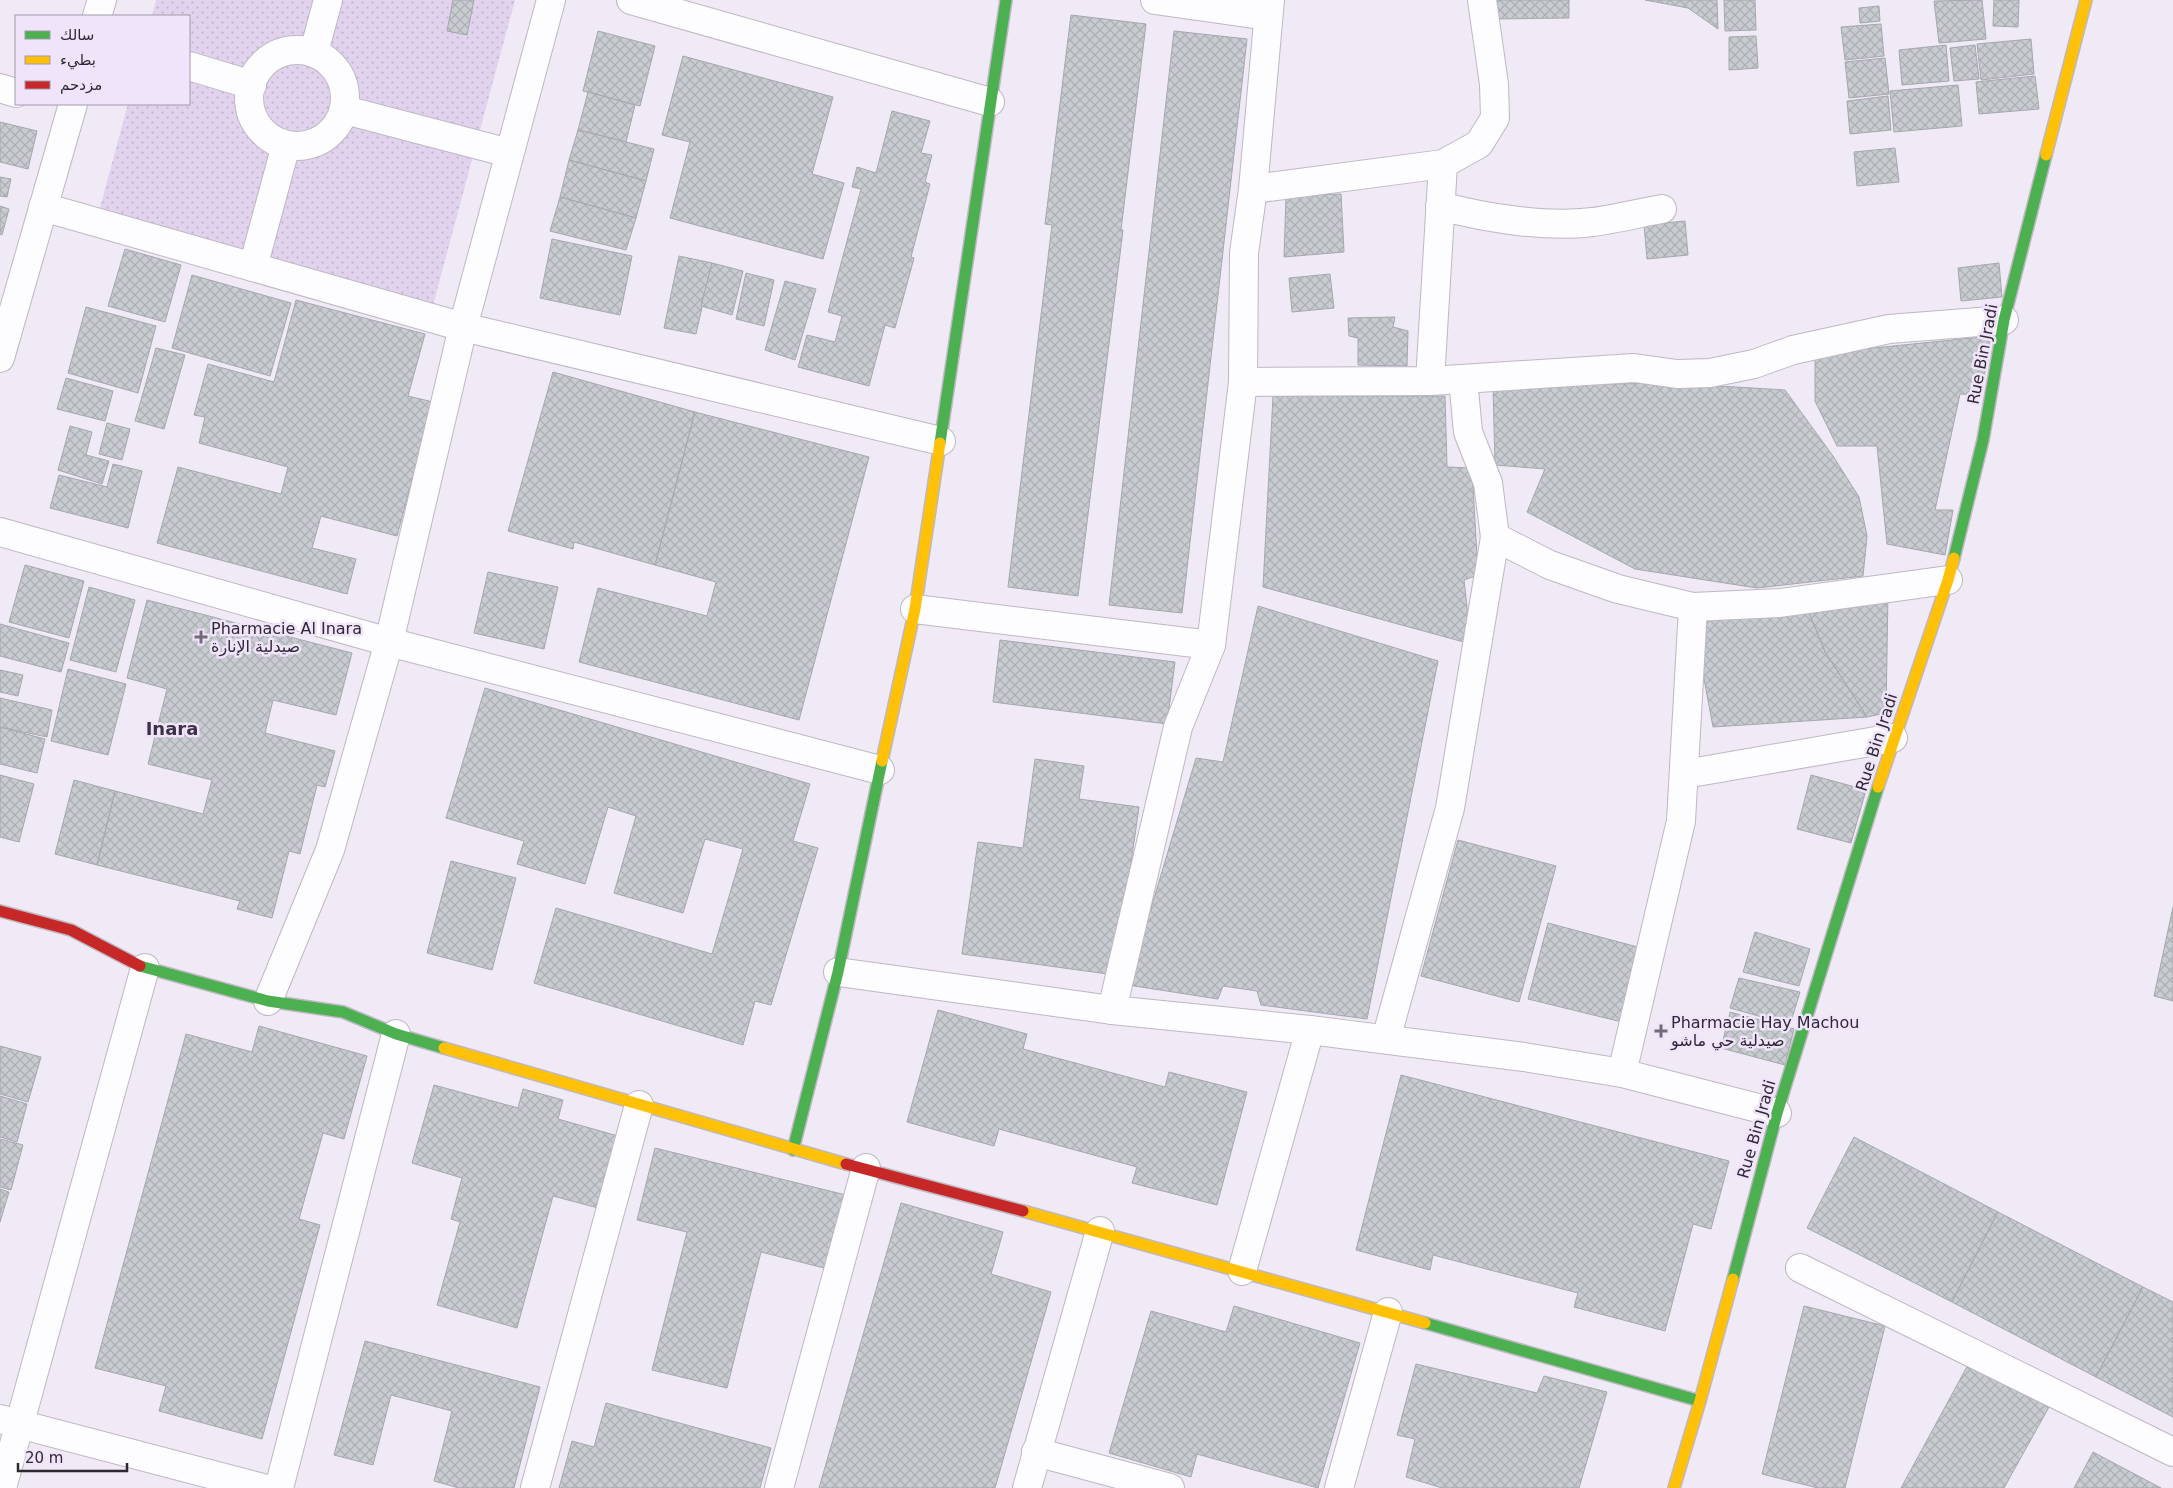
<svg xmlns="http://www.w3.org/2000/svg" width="2173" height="1488" viewBox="0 0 2173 1488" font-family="'DejaVu Sans','Noto Sans Arabic',sans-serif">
	<defs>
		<pattern id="park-dots" width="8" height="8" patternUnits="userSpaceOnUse" patternTransform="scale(1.25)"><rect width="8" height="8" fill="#e1d3ed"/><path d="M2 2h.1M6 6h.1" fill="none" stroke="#c1b5cc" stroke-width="1.8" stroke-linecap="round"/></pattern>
		<pattern id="building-cross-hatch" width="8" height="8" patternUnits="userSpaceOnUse" patternTransform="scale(1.25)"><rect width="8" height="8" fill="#c8ccd1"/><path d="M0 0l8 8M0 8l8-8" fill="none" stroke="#acafb4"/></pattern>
	</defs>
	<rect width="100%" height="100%" fill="#f0e9f6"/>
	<polygon fill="url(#park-dots)" points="156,0 515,0 433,305 98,215 128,104 189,104 189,16 152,16"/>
	<g fill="url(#building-cross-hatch)" stroke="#a4a8ac">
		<polygon points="453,0 474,0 467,35 447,31"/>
		<polygon points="1490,0 1569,0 1569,18 1491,19"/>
		<polygon points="1645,0 1717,0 1718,29 1688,8"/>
		<polygon points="1724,0 1755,0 1756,30 1725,31"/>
		<polygon points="1982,0 1986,39 1939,43 1934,1"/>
		<polygon points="1994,0 2019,0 2018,27 1993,26"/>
		<polygon points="1879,6 1880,21 1860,23 1859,8"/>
		<polygon points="1071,15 1146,24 1121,230 1123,230 1078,596 1008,587 1052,225 1045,224"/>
		<polygon points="1881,24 1884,56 1845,60 1841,27"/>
		<polygon points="598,31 655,46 640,106 583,91"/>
		<polygon points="1174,31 1247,39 1182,613 1109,605"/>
		<polygon points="1756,36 1758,68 1729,70 1729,37"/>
		<polygon points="2031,39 2034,74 1981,80 1977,44"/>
		<polygon points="1946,45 1949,81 1902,85 1899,50"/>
		<polygon points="1975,45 1979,79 1954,81 1950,48"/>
		<polygon points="683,56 833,97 812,174 844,183 823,259 670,218 690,142 662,135"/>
		<polygon points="1885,58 1889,94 1849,98 1845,62"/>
		<polygon points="2035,76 2039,109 1979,114 1976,82"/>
		<polygon points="1958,85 1962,126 1894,132 1890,91"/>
		<polygon points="588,92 635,105 626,142 578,130"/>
		<polygon points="1888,96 1891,130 1850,134 1847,101"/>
		<polygon points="892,111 930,121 921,153 932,155 925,182 930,184 911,257 914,258 895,328 885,325 869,386 798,367 807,335 835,342 842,316 828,312 861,189 852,187 857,167 876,173"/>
		<polygon points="0,122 37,131 28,169 0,162"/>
		<polygon points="578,130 654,149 646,181 569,160"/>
		<polygon points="1895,148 1899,182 1857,186 1854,152"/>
		<polygon points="569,160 646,181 636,218 560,197"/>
		<polygon points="0,177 11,179 7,197 0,196"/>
		<polygon points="1341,194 1344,252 1284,257 1286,196"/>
		<polygon points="560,197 636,218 626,250 550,231"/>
		<polygon points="0,206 9,209 2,235 0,234"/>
		<polygon points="1685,221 1688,255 1647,259 1644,225"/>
		<polygon points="552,239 632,256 620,315 540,298"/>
		<polygon points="125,249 181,265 165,322 108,306"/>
		<polygon points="679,256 712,263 696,334 664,328"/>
		<polygon points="712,263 743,271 732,315 701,306"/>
		<polygon points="1999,263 2002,297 1961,301 1958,268"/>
		<polygon points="746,273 774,280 764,326 736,319"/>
		<polygon points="1330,274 1334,308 1292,312 1289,278"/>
		<polygon points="192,275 291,303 270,376 172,348"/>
		<polygon points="785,281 816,289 795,360 765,350"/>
		<polygon points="296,300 425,334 408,396 433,402 397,536 321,516 312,548 356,559 347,594 157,543 178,467 281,494 288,467 199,443 205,417 194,415 208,364 274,382"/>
		<polygon points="86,307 156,326 138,393 68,373"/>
		<polygon points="1395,317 1393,327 1408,331 1407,366 1358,365 1358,338 1349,336 1348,318"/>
		<polygon points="1991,336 1981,395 1960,394 1935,510 1953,510 1945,555 1887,544 1877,446 1837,446 1815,401 1815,354"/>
		<polygon points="156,348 185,355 164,429 135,421"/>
		<polygon points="553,372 695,412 655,565 574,542 573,549 508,531"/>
		<polygon points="66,378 113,391 105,421 57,409"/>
		<polygon points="1669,383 1785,390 1833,456 1859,497 1867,536 1863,576 1757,588 1635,569 1527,512 1545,469 1495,465 1493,386"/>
		<polygon points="1273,396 1445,396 1447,467 1472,468 1478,575 1464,580 1471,644 1263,587"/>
		<polygon points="695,412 869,457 799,720 579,662 598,588 707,616 716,582 655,565"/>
		<polygon points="107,423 130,429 122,460 99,454"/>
		<polygon points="70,426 92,432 86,455 109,461 102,484 58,470"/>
		<polygon points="113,464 142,471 128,528 50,508 59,475 107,487"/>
		<polygon points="25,565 84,581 69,638 9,622"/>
		<polygon points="488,572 558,587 544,649 474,633"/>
		<polygon points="89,587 135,600 116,672 70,660"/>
		<polygon points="1888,593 1886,713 1867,717 1825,652 1805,603"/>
		<polygon points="147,600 352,653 336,715 273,700 265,733 335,751 325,787 317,785 300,854 289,851 272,918 237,909 240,901 97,865 115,791 203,814 212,780 148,764 167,689 127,678"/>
		<polygon points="1805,603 1825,652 1867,717 1713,727 1693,620"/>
		<polygon points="1258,606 1438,661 1367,1019 1261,1005 1257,991 1223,986 1218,999 1128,985 1196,758 1223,762"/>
		<polygon points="0,624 69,643 61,672 0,656"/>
		<polygon points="1000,640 1175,662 1167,724 993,702"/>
		<polygon points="68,669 126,684 108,755 51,741"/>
		<polygon points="0,670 23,675 18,696 0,692"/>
		<polygon points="485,688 810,784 793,841 818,848 771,1005 755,1001 743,1045 534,983 556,908 712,954 743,849 705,839 683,913 614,893 636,816 608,807 585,884 517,864 524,841 446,818"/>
		<polygon points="0,698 52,710 47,737 0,727"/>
		<polygon points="0,727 45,739 37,773 0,764"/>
		<polygon points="1035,759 1084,766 1079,799 1139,807 1115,975 962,954 978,842 1023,848"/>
		<polygon points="0,775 34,784 19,842 0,837"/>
		<polygon points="1811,775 1866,790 1851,843 1797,829"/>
		<polygon points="74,780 115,791 97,865 55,854"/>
		<polygon points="1458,840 1556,866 1519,1002 1421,976"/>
		<polygon points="451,861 516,878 492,970 427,953"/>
		<polygon points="2173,907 2173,1001 2154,996"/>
		<polygon points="1548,923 1645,949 1626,1023 1528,999"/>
		<polygon points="1755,932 1810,949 1799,986 1743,972"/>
		<polygon points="1739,978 1800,992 1790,1025 1730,1008"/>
		<polygon points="938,1010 1027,1034 1023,1049 1165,1087 1169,1072 1247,1092 1217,1205 1132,1183 1137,1167 999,1129 994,1146 907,1122"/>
		<polygon points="1730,1012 1794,1029 1785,1065 1721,1048"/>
		<polygon points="259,1026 367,1056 344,1139 323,1133 299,1219 320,1225 262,1439 159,1411 166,1386 95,1368 186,1034 252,1052"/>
		<polygon points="0,1046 41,1057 28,1102 0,1094"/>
		<polygon points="1401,1075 1729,1161 1711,1229 1693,1224 1665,1331 1574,1307 1578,1293 1433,1255 1430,1270 1356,1250"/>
		<polygon points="434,1085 518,1108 523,1089 563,1100 558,1119 618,1136 598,1208 553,1196 517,1328 437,1305 460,1222 451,1219 462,1178 412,1163"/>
		<polygon points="0,1096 27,1104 17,1142 0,1137"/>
		<polygon points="1854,1137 1998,1212 1952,1302 1807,1228"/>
		<polygon points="0,1139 23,1145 11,1190 0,1187"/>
		<polygon points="655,1148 846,1195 828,1269 761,1252 727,1388 652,1370 687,1232 637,1220"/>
		<polygon points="0,1189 9,1192 0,1222"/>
		<polygon points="901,1203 1003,1232 991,1274 1051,1292 995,1488 819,1488"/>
		<polygon points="1998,1212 2143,1287 2096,1377 1952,1302"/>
		<polygon points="2143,1287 2173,1302 2173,1417 2096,1377"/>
		<polygon points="1234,1306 1360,1343 1318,1488 1197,1454 1191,1477 1109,1453 1151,1311 1226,1332"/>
		<polygon points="1804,1306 1885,1326 1845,1488 1818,1488 1762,1474"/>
		<polygon points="365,1341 540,1387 514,1488 459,1488 434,1481 452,1411 391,1395 373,1465 334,1455"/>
		<polygon points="1969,1363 2049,1407 2004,1488 1901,1488"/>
		<polygon points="1416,1364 1537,1393 1544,1376 1607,1392 1579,1488 1442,1488 1406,1477 1415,1439 1397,1435"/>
		<polygon points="606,1403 771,1448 760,1488 559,1488 572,1441 594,1447"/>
		<polygon points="2093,1452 2161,1488 2074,1488"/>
	</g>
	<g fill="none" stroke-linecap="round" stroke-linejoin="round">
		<defs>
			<g id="street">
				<polyline points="631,0 990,102"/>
				<polyline points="1155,0 1268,16"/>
				<polyline points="97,16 102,0"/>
				<circle cx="297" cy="98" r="48"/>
				<polyline points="314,52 328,0"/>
				<polyline points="189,66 252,85"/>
				<polyline points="0,88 16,93"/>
				<polyline points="345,110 509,153"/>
				<polyline points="1253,189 1443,164 1479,144 1495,118 1494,84 1482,0"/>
				<path d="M1440,206c46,12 106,22 153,16 23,-3 46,-9 69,-13"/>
				<polyline points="43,207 463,327 941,441"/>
				<polyline points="253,267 286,145"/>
				<polyline points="0,358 73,104"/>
				<polyline points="1463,379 1468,432 1488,483 1495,537 1550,565 1618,589 1693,607 1780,603 1948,580"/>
				<polyline points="1430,381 1443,164"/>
				<polyline points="1243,382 1430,381 1634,368 1677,374 1710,373 1754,364 1793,350 1889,329 2004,320"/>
				<polyline points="0,532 389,642 880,770"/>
				<polyline points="915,609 1211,645"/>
				<polyline points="1685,774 1893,738"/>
				<polyline points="838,972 1112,1010 1310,1030 1524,1057 1622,1073 1777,1113"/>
				<polyline points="268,1001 330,850 389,642 463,327 551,0"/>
				<polyline points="1112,1010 1178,727 1211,645 1243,382 1244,253 1253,189 1270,0"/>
				<polyline points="1386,1039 1450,808 1495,537"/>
				<polyline points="1622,1073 1681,821 1693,607"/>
				<polyline points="1800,1268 2173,1452"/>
				<polyline points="1242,1271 1310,1030"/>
				<polyline points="0,1419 263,1488"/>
				<polyline points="1036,1452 1170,1488"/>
				<polyline points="2,1488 145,968"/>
				<polyline points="279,1488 396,1034"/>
				<polyline points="535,1488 639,1105"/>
				<polyline points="779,1488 866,1168"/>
				<polyline points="1027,1488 1100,1231"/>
				<polyline points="1339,1488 1388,1312"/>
			</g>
			<g id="fast">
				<polyline points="940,443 1006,0"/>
				<polyline points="1954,558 1983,440 2004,320 2046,155"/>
				<polyline points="140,966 268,1001 343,1012 396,1034 444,1048"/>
				<polyline points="793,1150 838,972 882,761"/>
				<polyline points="1733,1279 1777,1113 1878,787"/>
				<polyline points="1425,1323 1700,1401"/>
			</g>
			<g id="slow">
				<polyline points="2046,155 2086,0"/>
				<polyline points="882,761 915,609 940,443"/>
				<polyline points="1878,787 1948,580 1954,558"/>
				<polyline points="444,1048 846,1164"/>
				<polyline points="1023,1211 1425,1323"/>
				<polyline points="1674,1488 1700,1401 1733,1279"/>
			</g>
			<g id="jam">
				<polyline points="0,911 71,930 140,966"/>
				<polyline points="846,1164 1023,1211"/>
			</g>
		</defs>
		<use href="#street" stroke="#beb8c3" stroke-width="30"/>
		<use href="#fast" stroke="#beb8c3" stroke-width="14"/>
		<use href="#slow" stroke="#beb8c3" stroke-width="14"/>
		<use href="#jam" stroke="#beb8c3" stroke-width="14"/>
		<use href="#street" stroke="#fdfcfe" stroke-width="28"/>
		<use href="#fast" stroke="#4caf50" stroke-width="11"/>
		<use href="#slow" stroke="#ffc107" stroke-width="11"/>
		<use href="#jam" stroke="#c62828" stroke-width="11"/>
	</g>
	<g fill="#726c77" stroke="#f0e4fb" stroke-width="2">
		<path d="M198.5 629.5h5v5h5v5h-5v5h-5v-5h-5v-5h5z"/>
		<path d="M1658.5 1023.5h5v5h5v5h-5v5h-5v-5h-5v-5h5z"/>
	</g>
	<g text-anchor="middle" stroke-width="5" stroke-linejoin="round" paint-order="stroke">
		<g font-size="16" fill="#2e2833" stroke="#f0e4fb">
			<text transform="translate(1982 354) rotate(-79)" y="6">Rue Bin Jradi</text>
			<text transform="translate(1876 742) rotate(-72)" y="6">Rue Bin Jradi</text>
			<text transform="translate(1756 1129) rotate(-74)" y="6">Rue Bin Jradi</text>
		</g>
		<g font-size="16" fill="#2e2833" stroke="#f0e4fb" text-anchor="start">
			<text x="211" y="634">Pharmacie Al Inara<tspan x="211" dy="18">صيدلية الإنارة</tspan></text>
			<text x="1671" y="1028">Pharmacie Hay Machou<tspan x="1671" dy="18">صيدلية حي ماشو</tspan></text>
		</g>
		<g font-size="18" font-weight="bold" fill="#3d3147" stroke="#f0e4fb">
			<text x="172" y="735">Inara</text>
		</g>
	</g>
	<rect x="15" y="15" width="175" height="90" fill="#f0e4fb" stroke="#a299ab"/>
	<rect x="25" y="31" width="25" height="8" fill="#4caf50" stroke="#a299ab"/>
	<text x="60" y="40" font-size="15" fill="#2e2833">سالك</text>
	<rect x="25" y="56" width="25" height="8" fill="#ffc107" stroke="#a299ab"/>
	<text x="60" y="65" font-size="15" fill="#2e2833">بطيء</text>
	<rect x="25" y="81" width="25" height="8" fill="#c62828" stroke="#a299ab"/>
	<text x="60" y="90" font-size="15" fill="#2e2833">مزدحم</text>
	<path d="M18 1463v8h109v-8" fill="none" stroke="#2e2833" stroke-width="2.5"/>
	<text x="25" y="1463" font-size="15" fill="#2e2833" stroke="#f0e4fb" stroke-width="4" paint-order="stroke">20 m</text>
</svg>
